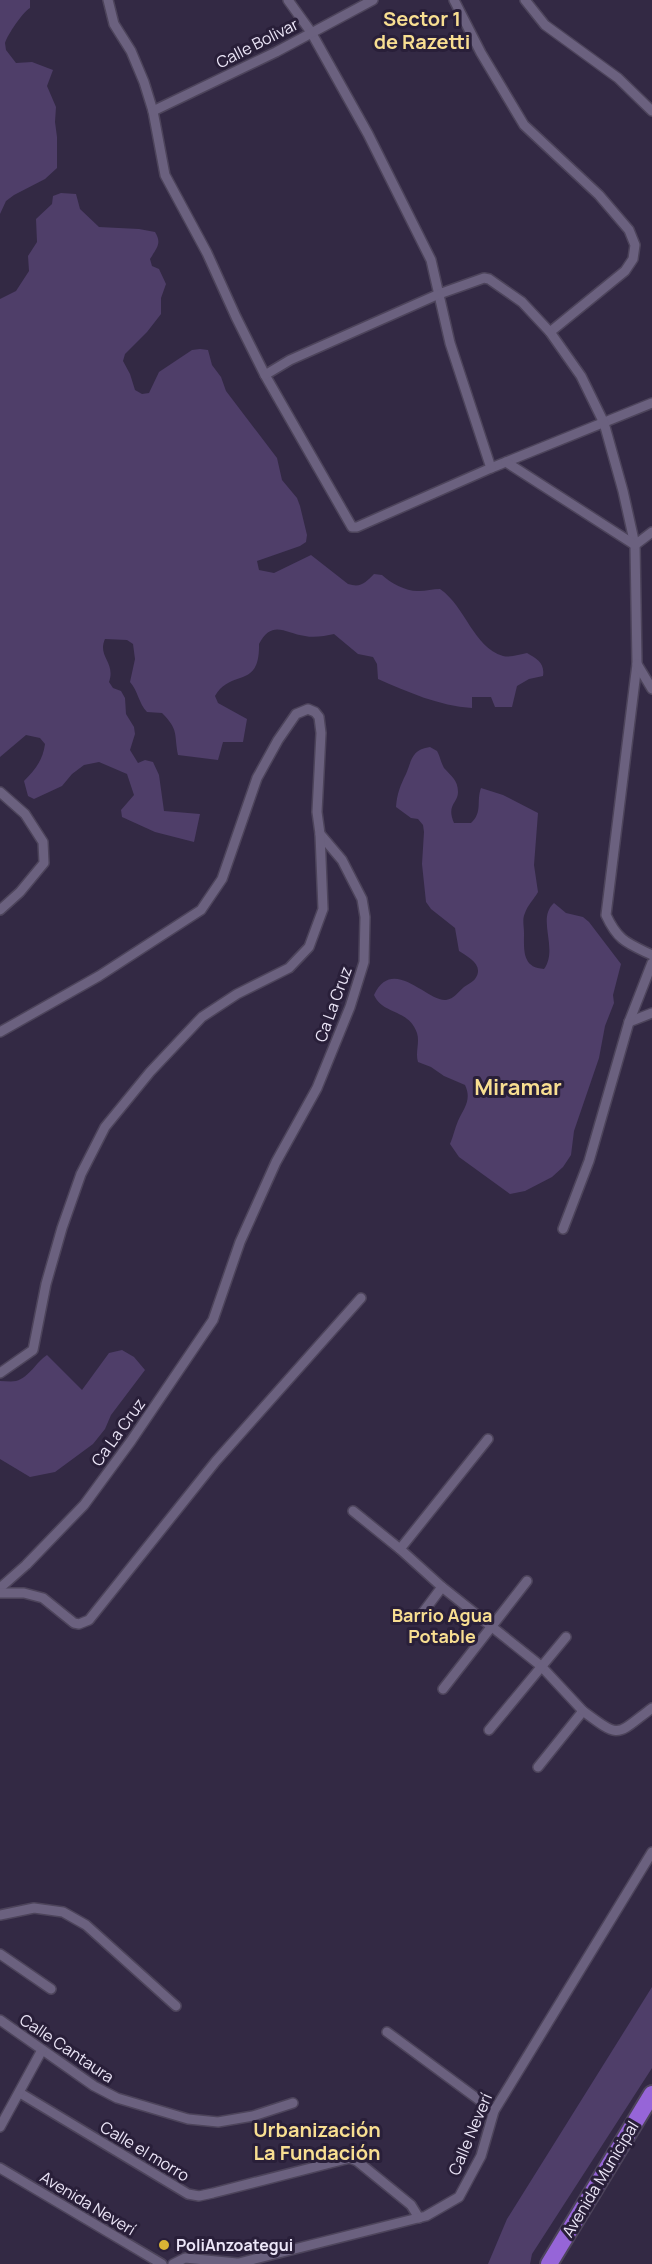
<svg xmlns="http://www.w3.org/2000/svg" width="652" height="2264" viewBox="0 0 652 2264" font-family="Manrope,sans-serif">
	<rect width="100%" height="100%" fill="#332944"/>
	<g fill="#4f3e69">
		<path d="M0,0h30v8c-8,5 -22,26 -25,35l1,7 10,13 16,-1 21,8 -6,16 9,21 -1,15 2,15v31l-12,11 -31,16 -8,6 -6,13z"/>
		<path d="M61,193l15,1 4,15 19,18 40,2 16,3c7,11 2,16 -5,27l2,7 7,3 7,15 -5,14v16l-14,18 -22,22 -2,7 7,13 5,16 7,4 7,-1 10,-21 33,-22 8,-1 8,1 4,15 9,12 5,14 51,67 5,22 15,18 3,8 7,29 -1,7 -6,4 -43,15 2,9 15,3 37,-18 37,29c13,4 17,-1 26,-10l8,1c8,8 26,17 37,16 7,0 14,-2 21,-2 26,18 33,58 63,67 8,2 17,-2 24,-3 10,6 18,10 16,23l-14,3 -12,7 -5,21h-17l-4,-10h-19v11c-33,-2 -64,-16 -94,-29l-1,-15 -4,-7 -15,-3 -24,-20c-9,2 -20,4 -29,2 -20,-3 -33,-17 -46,8 1,46 -28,24 -44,52l3,7 29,16 -4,23h-20l-5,18 -40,-5c-4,-21 1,-25 -16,-42l-15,-1c-8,-8 -9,-21 -17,-30l5,-23 -2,-15 -6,-4 -22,-1c-8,18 11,23 4,43l4,6 8,3 4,7 1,16 8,13 1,7 -5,16 8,13 7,-3 8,2 6,13 5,36 36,3 -6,28 -39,-10 -33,-15 -1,-7 13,-15 -7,-21 -28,-12 -15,3 -12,9 -10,12 -28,13 -6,-3 -4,-15c11,-11 19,-21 21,-37l-5,-6 -14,-3 -26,22v-458l16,-8 13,-20 -1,-15 9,-14 -1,-23 16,-15 1,-8z"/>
		<path d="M430,747l7,4c3,5 4,12 7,17 7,8 14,12 14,24 0,11 -12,13 -4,31h17c12,-11 5,-21 10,-35l22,7 35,18 -4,52 4,27c-4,7 -11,14 -13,21 -3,6 -1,13 -1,20 0,17 -2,35 20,36 15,-21 -8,-50 10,-66l12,10 17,4 6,5 32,42 -8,31 1,8 -9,23 -6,32 -25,73 -3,24 -8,12 -11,10 -27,14 -15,3 -51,-37 -9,-13c3,-7 5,-16 8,-23 6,-13 14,-21 7,-36l-21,-9 -13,-9 -13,-5c-3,-10 2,-19 -1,-29 -8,-24 -34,-18 -43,-38 19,-40 53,7 72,5 8,-1 12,-8 18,-13 4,-3 9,-5 11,-8 10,-14 -7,-22 -16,-28l-4,-23 -24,-19 -5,-7 -4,-38 2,-32 -1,-7 -5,-6 -7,-1 -15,-11c1,-13 4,-21 10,-33 6,-14 5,-24 24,-27z"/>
		<path d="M122,1350l12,7 11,13 -34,45 -6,14 -12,15 -38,28 -25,5 -30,-18v-78c5,0 11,1 16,0 14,-4 20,-19 31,-26l35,35 27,-37z"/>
		<polygon points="652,1987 652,2068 532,2254 530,2264 488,2264 507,2219"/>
	</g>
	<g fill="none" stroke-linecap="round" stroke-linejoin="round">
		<defs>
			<g id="street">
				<polyline points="108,0 114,24 131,51 144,82 153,111 165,175 207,253 236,317 265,375 352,527 357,527 491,468 652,403"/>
				<polyline points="288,0 311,32 368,134 431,260 450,343 491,468"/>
				<path d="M454,0l27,53 43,72 75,70 30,35 6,15 -2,14 -8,12 -75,61 31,44 23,47 19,68 12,54 2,119 -31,251c12,26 21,28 46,40"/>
				<polyline points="525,0 545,25 618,78 652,111"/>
				<polyline points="153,111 276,52 373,0"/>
				<polyline points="265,375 290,360 439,294 484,278 489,279 522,302 550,332"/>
				<polyline points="506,462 635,545 652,532"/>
				<polyline points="637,664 652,689"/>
				<polyline points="0,792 25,814 43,842 44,863 20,892 0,910"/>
				<polyline points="629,1022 652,1013"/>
				<polyline points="0,1032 99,976 201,910 222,879 257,778 278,740 296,714 308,709 315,712 319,717 321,733 317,812 320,834 342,860 362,899 365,917 364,962 350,1007 317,1088 276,1162 240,1242 213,1320 131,1441 84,1505 26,1565 0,1588"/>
				<polyline points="563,1229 589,1161 629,1022 652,963"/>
				<polyline points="0,1373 33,1350 46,1284 62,1228 81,1174 105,1127 150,1072 202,1017 237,994 289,968 309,947 323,909 320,834"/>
				<polyline points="353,1511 400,1549 442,1587 541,1666 583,1711 538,1767"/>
				<polyline points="400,1549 488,1439"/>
				<polyline points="0,1593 24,1593 43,1598 74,1623 79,1624 89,1620 216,1461 361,1298"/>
				<polyline points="421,1615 442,1587"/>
				<polyline points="443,1689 527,1581"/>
				<path d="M583,1711c38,28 32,25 69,-3"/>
				<polyline points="489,1730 566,1637"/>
				<polyline points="0,1915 34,1908 63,1912 86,1925 176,2006"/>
				<polyline points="0,1954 51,1989"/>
				<polyline points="0,2020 94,2086 117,2098 188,2119 218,2122 253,2116 293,2103"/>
				<polyline points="387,2032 494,2111"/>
				<polyline points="20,2093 188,2194 199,2196 213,2193 350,2158 357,2161 411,2205 419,2218"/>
				<polyline points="0,2127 42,2050"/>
				<polyline points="0,2168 162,2264"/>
				<polyline points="173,2264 185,2258 237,2263"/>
				<polyline points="235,2264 426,2216 459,2197 481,2156 494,2111 652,1852"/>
			</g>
			<polyline id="highway" points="549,2264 652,2094"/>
		</defs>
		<use href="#street" stroke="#4d445b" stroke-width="12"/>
		<use href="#highway" stroke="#4d445b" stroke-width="20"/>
		<use href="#street" stroke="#6b617f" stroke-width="9"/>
		<use href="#highway" stroke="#9665d8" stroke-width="16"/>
	</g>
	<circle fill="#dab334" stroke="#291f39" stroke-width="2" cx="164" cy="2245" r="6"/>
	<g text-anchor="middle" stroke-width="6" stroke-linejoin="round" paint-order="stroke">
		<g font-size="16" fill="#ece6f8" stroke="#291f39">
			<text transform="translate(257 43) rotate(-27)" y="6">Calle Bolivar</text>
			<text transform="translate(333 1004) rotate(-70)" y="6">Ca La Cruz</text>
			<text transform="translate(118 1432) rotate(-54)" y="6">Ca La Cruz</text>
			<text transform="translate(67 2048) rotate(34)" y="6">Calle Cantaura</text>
			<text transform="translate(470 2134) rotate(-67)" y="6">Calle Neverí</text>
			<text transform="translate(145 2151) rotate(31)" y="6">Calle el morro</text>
			<text transform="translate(600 2179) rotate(-59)" y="6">Avenida Municipal</text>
			<text transform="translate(88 2203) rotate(31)" y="6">Avenida Neverí</text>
		</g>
		<g font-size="16" font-weight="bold" fill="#ece6f8" stroke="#291f39" text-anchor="start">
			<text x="176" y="2251">PoliAnzoategui</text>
		</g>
		<g font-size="18" font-weight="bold" fill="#f8de91" stroke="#291f39">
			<text x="442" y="1622">Barrio Agua<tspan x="442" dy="21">Potable</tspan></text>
		</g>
		<g font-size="20" font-weight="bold" fill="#f8de91" stroke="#291f39">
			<text x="422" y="26">Sector 1<tspan x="422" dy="23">de Razetti</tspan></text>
			<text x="317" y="2137">Urbanización<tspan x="317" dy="23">La Fundación</tspan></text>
		</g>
		<g font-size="22" font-weight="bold" fill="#f8de91" stroke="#291f39">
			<text x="518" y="1095">Miramar</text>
		</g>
	</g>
</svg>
